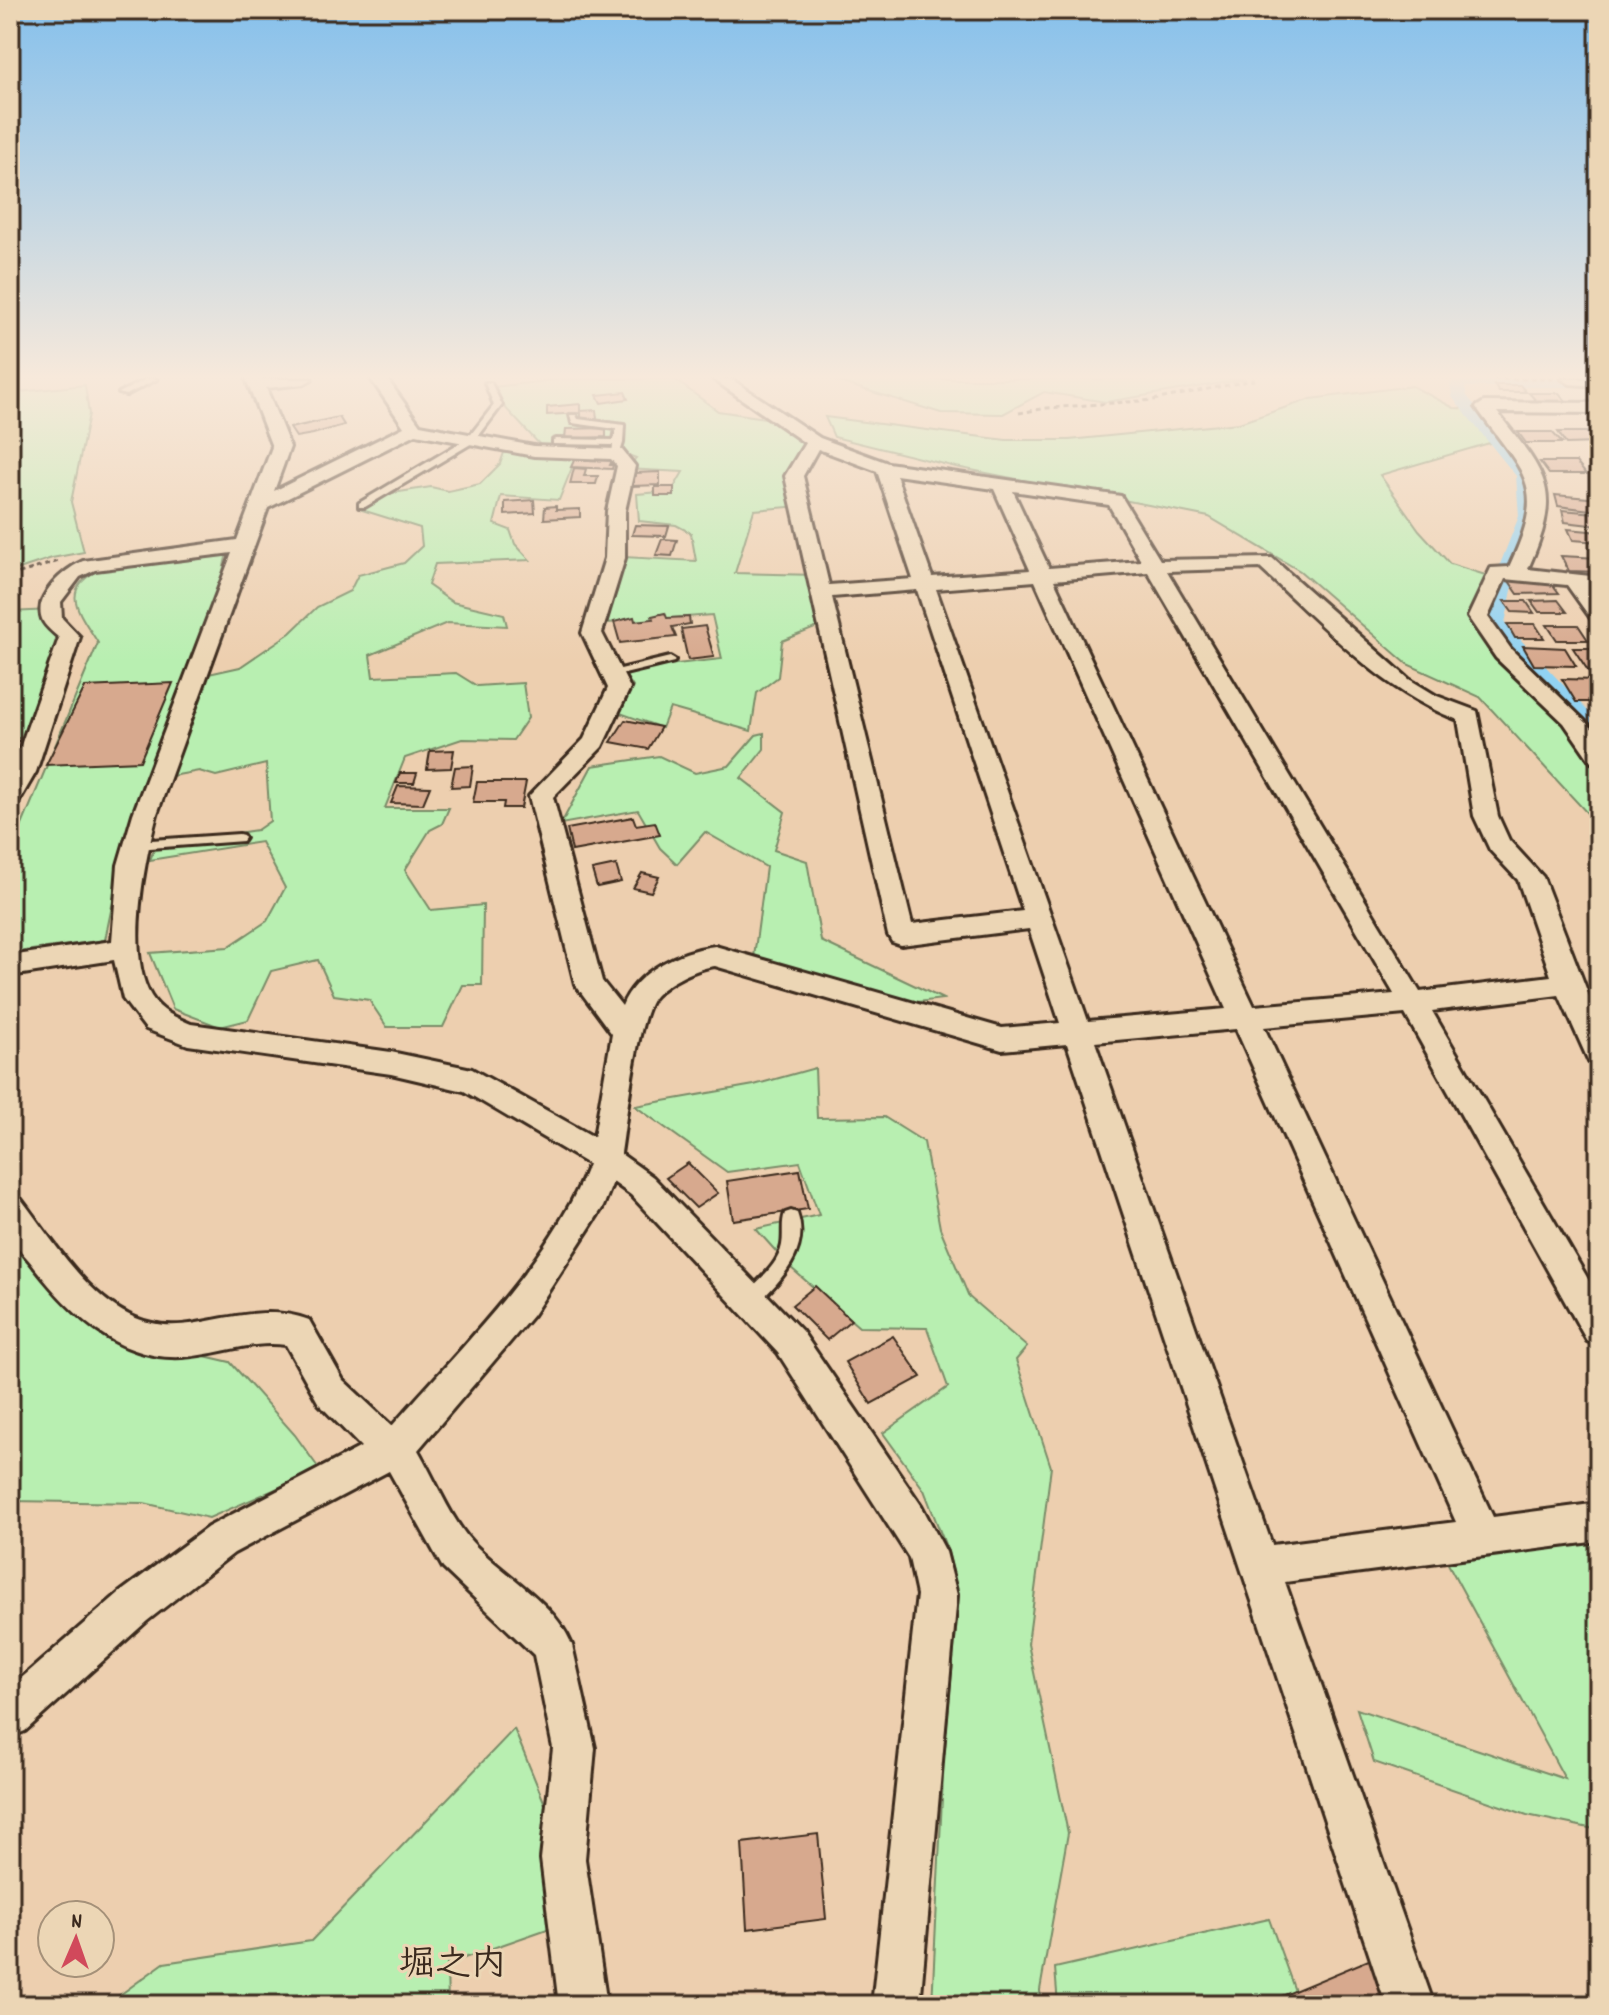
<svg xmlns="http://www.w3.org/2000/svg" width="1609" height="2015" viewBox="0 0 1609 2015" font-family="Dekko,'Klee One',sans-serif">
	<rect width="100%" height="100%" fill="#edcfaf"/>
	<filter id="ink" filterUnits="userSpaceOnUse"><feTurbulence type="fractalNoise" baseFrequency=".0125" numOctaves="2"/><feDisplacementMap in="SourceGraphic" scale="16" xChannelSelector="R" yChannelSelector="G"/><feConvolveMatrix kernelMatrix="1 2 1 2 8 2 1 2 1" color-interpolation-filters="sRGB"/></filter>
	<g filter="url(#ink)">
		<g fill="#b8efb1" stroke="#7a8c68" stroke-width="2">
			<polygon points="564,379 674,379 718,411 779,420 814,442 785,475 801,506 754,510 735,573 817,575 828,623 782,641 778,677 757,693 751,731 670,708 662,728 620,713 633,687 622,670 722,659 712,615 593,624 617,591 624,557 696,561 691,533 676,525 639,521 637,494 672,491 683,472 626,469 636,458 615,450 542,447 499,401 493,387"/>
			<polygon points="840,379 1246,379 1106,402 1044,392 1003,414 941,413 836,381"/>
			<polygon points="85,385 89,414 71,502 84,552 52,558 10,572 10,393"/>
			<polygon points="1412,386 1454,408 1477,409 1500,440 1380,475 1419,530 1450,564 1495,578 1483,627 1599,757 1599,826 1480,697 1407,664 1300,571 1209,517 956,467 834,437 825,417 1006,440 1069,440 1239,423 1311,399"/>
			<polygon points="506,447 577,455 559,500 501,496 494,524 510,530 515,544 530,560 435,564 428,585 452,602 504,614 507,626 447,623 370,655 373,677 456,673 477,686 523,683 528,718 513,740 462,739 405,758 385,808 449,808 442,824 430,830 405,870 431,910 483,905 482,985 463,985 443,1027 387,1027 369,1000 334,995 318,960 271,971 248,1020 220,1027 173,1009 150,953 228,947 267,921 285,888 261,842 150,860 156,845 257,830 270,821 266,764 216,776 199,771 172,776 195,677 240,667 290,633 317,607 350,591 358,575 404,563 422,546 420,528 362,510 374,496 431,487 448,491 480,484 500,464"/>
			<path d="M227,552l-6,30 -100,280 -16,78 -95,13v-99l88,-211c-18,-30 -41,-53 2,-74z"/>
			<polygon points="51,610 68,636 37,736 10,739 10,612"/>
			<polygon points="764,733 764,749 741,778 785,812 774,850 807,861 821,941 943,999 909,1003 754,957 766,867 705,832 677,864 660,848 638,810 561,824 592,766 659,756 695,773 729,766 756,735"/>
			<polygon points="815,1068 817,1118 884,1117 924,1142 940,1228 969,1297 1027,1347 1016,1360 1051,1467 1028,1644 1068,1833 1040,1990 1041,2005 932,2005 944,1756 959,1596 948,1552 924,1490 883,1433 948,1387 927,1328 859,1327 790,1267 756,1229 819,1215 800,1162 727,1172 635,1106 754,1085"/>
			<polygon points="10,1223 102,1332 230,1362 295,1435 320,1470 209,1518 144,1503 10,1501"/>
			<polygon points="1599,1540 1599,1830 1527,1815 1374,1762 1357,1709 1565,1779 1446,1560"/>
			<polygon points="514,1729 547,1809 556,1926 447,1964 448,2005 106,2005 164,1963 311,1941"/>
			<polygon points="1269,1919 1300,2005 1058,2005 1055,1968"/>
		</g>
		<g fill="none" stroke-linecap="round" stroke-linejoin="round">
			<polygon fill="#91d2f2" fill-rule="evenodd" points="1456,379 1599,379 1599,387 1465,387 1467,396 1532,475 1537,516 1517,567 1505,623 1599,723 1599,742 1592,740 1515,661 1485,624 1499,567 1519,516 1516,476 1452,397 1450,383"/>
		</g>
		<g fill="#d7a98e" stroke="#3b2a1e" stroke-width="2">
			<polygon points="1494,385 1520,385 1526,392 1499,392"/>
			<polygon points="625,392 628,399 601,403 597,395"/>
			<polygon points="1529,393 1559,393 1568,403 1538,403"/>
			<polygon points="580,404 580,411 596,410 597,419 581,420 581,413 547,415 547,407"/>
			<polygon points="339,417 344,425 313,434 296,437 290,428"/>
			<polygon points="606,428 606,437 565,439 566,429"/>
			<polygon points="1518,432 1552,432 1562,443 1526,443"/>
			<polygon points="1558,432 1586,432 1595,443 1566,444"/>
			<polygon points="576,456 613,458 610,465 613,465 612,469 571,467"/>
			<polygon points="1540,462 1576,462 1586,474 1549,474"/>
			<polygon points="574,468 586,469 584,476 598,476 596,484 570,484"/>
			<polygon points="660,472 660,485 632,486 634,473"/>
			<rect x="655" y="487" width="19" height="9"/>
			<polygon points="1555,495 1599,499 1599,511 1558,506"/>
			<polygon points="534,500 535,513 505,515 505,502"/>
			<polygon points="556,506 556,510 580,509 580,517 544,519 545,507"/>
			<polygon points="1562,510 1595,513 1599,526 1565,522"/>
			<polygon points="635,525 669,526 666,536 632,535"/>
			<polygon points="1568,529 1599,532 1599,542 1573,540"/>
			<polygon points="662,539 677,540 672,556 656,555"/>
			<polygon points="1561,556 1599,558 1599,572 1569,571"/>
			<polygon points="1509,581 1550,581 1559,593 1518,594"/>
			<polygon points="1558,600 1567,612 1539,612 1531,601"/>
			<polygon points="1504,601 1526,601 1534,613 1512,612"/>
			<polygon points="665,613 667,618 689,617 690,624 672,627 676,637 620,643 614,622 634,617 635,621 653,619 652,616"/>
			<polygon points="1507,624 1535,624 1544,638 1515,638"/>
			<polygon points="1547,625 1578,625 1588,640 1557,640"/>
			<polygon points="705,626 714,657 688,660 681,629"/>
			<polygon points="1523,646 1565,648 1576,666 1534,665"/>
			<polygon points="1573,648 1593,648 1599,656 1599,675 1591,675"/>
			<polygon points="1562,679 1597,680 1599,702 1576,702"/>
			<polygon points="173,683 140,761 46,765 85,687"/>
			<polygon points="625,720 661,727 648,749 611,742"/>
			<polygon points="24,740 10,783 10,742"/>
			<polygon points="454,750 451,768 427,769 430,751"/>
			<polygon points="473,766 470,786 451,787 455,767"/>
			<polygon points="400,773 417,773 414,783 396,783"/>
			<polygon points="477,782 526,782 521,808 503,808 504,802 473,802"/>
			<polygon points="398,786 430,787 423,804 391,803"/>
			<polygon points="633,817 636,825 655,822 660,835 572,851 567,829"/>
			<polygon points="616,865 621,882 597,887 592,870"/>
			<polygon points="642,873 659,877 651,892 633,888"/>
			<polygon points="688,1163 718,1193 696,1208 666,1178"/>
			<polygon points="800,1170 808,1209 733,1220 727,1181"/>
			<polygon points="815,1286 851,1320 827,1340 792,1305"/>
			<polygon points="893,1336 921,1377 871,1404 845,1362"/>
			<polygon points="818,1834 826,1919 747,1929 742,1843"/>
			<polygon points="1371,1959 1393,2005 1286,2005 1282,1996"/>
		</g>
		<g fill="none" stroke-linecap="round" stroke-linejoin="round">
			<defs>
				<g id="lane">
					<polygon points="147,379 157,379 126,395 119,393"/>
					<polygon points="485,383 491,383 502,405 474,442 365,507 359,507 359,503 468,438 494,405"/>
					<polygon points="570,415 576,415 578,419 624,425 623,443 619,456 612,454 613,445 553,444 553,440 556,439 614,440 616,429 572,423"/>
					<polygon points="670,657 675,660 674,662 612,677 607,674 608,672"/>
					<polygon points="239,834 243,835 245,838 243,841 137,849 131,845 137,841"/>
					<path d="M791,1211l6,2c14,38 -17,68 -41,92l-6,3 -6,-3 -2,-5 2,-5c14,-15 34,-29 38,-50 2,-11 -1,-22 3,-32z"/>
				</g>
				<g id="street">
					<path d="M246,379h66l-8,5 -38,4 24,59 -16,44 130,-64 -33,-48h16l33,46 114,21 82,3 6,1 13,16 -10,45v47l-23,75 28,55 -28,59 -49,50 49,184 20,25c14,-35 57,-55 93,-60l287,82 58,-5 -31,-94 -128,16 -9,-3 -4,-7 -103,-459 20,-33 -92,-64h18l89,59 68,25 233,33 39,64 112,-2 137,121 28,17 40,15 21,105 11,24 34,37 56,145v43l-10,-3 -30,-67 -127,16 167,287v48l-12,-5 -182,-327 -141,13 229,490 106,-14v38l-314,41 149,423h-48l-319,-961 -65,6 -287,-84c-18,2 -47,16 -60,30 -18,19 -29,127 -34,158l32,23 149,154 119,174 25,47 11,43 -37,410h-48l45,-410 -8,-37 -131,-205 -147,-158 -18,-13 -10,25 -70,108 -115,135c17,29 32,68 54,92 32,34 82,59 100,103l23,103 -10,111 22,146h-48l-18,-146 12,-111 -19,-93 -91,-87 -54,-97 -155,82 -87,68 -122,110 -15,6v-49l109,-95 89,-66 153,-80 -42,-43 -33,-59c-36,-5 -68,10 -104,12 -64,3 -110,-42 -147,-89 -7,-10 -22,-24 -25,-35 -3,-11 0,-26 0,-38l11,4c33,43 74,112 131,124 20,5 41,1 61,-3 33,-6 64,-12 96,0l34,60 49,46c64,-73 164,-171 196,-262l-124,-73 -73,-17 -203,-29 -42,-16 -23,-30 -9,-39 -104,16v-20l102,-15 6,-76 15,-51 99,-261 -137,17 -15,7 -19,25 1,16 18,19 -44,135 -18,31 -8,3v-30l49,-138c-5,-5 -15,-12 -17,-19 -9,-24 23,-50 41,-58l154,-21 35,-93zM416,434l118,22 77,3 6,7 -10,45 -2,47 -23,75 26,55 -24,51 -55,57 46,188 37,50 -18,103 -122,-68 -81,-17 -200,-28c-16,-7 -30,-12 -40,-28 -26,-42 -6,-137 6,-182l111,-306zM818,449l59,22 36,108 -84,6 -26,-109zM896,475l98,14 36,81 -98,7zM1013,491l96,14 32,56 -92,7zM1260,568c62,56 119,122 198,152l16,96 16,34 28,30 33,96 -131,16 -253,-421zM1148,572l246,422 -140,12 -200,-426zM1035,581l191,428 -138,12 -152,-432zM917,590l106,321 -111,13 -80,-327zM1236,1029l220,493 -184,23 -177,-503z"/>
					<polygon points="1562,379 1599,379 1599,386 1570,384"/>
					<path d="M1484,402l115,1v10l-102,-1c51,65 66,78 31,157l71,8v12l-10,-1 10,14v20l-7,-2 -25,-35 -62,-6 -17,38 23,32 84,82 4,7v26l-8,-2 -27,-39 -68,-65 -28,-41 23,-49 18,-1c40,-84 15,-92 -33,-160z"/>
				</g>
			</defs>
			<use href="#lane" stroke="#3b2a1e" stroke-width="6"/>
			<use href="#street" stroke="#3b2a1e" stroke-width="6"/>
			<g stroke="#3b2a1e" stroke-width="3" stroke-dasharray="5 4" stroke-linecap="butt">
				<polyline points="1494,379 1553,379"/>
				<polyline points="1019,413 1047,408 1153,400 1258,379"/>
				<polyline points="10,576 59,561"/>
			</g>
			<use href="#lane" fill="#ecd6b5" fill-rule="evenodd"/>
			<use href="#street" fill="#ecd6b5" fill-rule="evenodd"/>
		</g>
	</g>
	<linearGradient id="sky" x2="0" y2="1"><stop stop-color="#85c0ec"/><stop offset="0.57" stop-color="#f7e9db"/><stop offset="1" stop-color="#f7e9db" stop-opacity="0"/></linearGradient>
	<rect width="1609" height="661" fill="url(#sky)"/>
	<g text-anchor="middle" stroke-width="6" stroke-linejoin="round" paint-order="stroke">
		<g font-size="36" font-weight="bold" fill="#3b2a1e" stroke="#ecd6b5">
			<text x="453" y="1974">堀之内</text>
		</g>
	</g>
	<rect width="1609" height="2015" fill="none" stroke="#ecd6b5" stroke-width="40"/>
	<rect x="20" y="20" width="1569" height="1975" fill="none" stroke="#3b2a1e" stroke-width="3" filter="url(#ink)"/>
	<g transform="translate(76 1939) rotate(2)"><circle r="38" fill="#ecd6b5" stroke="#a59179" stroke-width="2"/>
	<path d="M0-6L14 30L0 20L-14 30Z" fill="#d1495b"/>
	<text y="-12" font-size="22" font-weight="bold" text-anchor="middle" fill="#3b2a1e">N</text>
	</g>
</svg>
